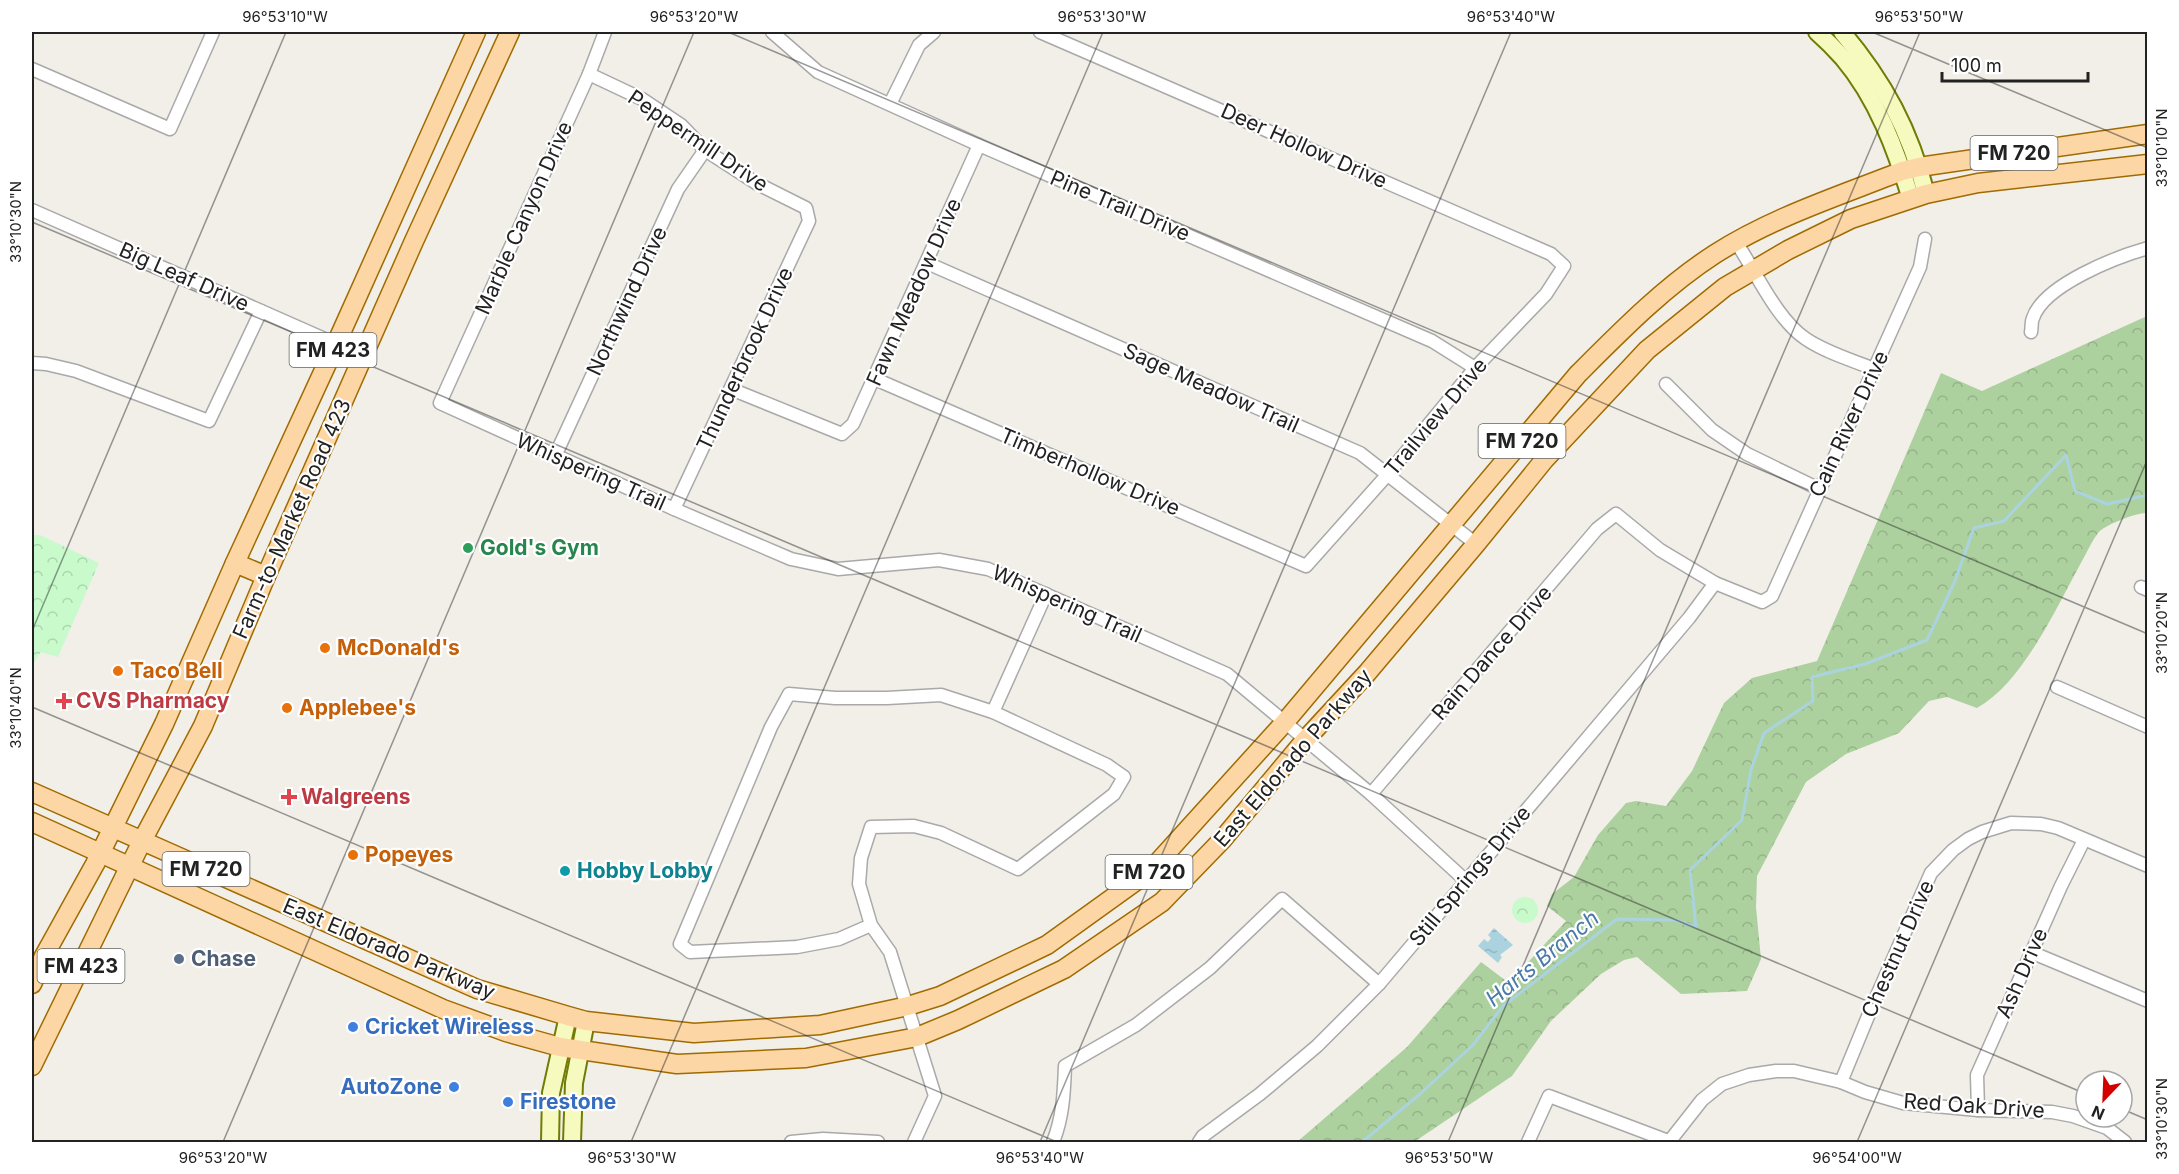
<svg xmlns="http://www.w3.org/2000/svg" width="2179" height="1174" viewBox="0 0 2179 1174" font-family="Inter,sans-serif">
	<defs>
		<pattern id="forest-crowns" width="20" height="18" patternUnits="userSpaceOnUse" patternTransform="scale(1.5)"><rect width="20" height="18" fill="#add19e"/><path d="M2 6a3 3 0 1 1 6 0M12 15a3 3 0 1 1 6 0" fill="none" stroke="#95b388"/></pattern>
		<pattern id="park-crowns" width="20" height="18" patternUnits="userSpaceOnUse" patternTransform="scale(1.5)"><rect width="20" height="18" fill="#c8facc"/><path d="M2 6a3 3 0 1 1 6 0M12 15a3 3 0 1 1 6 0" fill="none" stroke="#acd6af"/></pattern>
		<pattern id="water-ripples" width="26" height="14" patternUnits="userSpaceOnUse" patternTransform="scale(1.5)"><rect width="26" height="14" fill="#aad3df"/><path d="M2 4q2-2 4 0t4 0M15 11q2-2 4 0t4 0" fill="none" stroke="#92b5bf"/></pattern>
	</defs>
	<rect width="100%" height="100%" fill="#f2efe9"/>
	<path fill="url(#forest-crowns)" d="M2147,316v197c-9,-1 -43,12 -49,20 -6,8 -11,19 -16,28 -25,45 -59,122 -105,147l-30,-11 -18,4 -30,32 -53,21 -40,28 -49,94 -1,31 5,52 -14,32 -66,3 -44,-37 -13,3 -23,14 -50,47 -39,55 -95,64 -8,2h-112l110,-95 74,-85 28,21 57,-62 -19,-15 5,-12 22,-17 24,-42 28,-32 10,-2 30,5 26,-35 32,-68 28,-25 65,-17 124,-288 41,18z"/>
	<g fill="url(#park-crowns)">
		<polygon points="32,535 40,535 99,563 58,657 41,652 32,665"/>
		<circle cx="1525" cy="910" r="13"/>
	</g>
	<polygon fill="url(#water-ripples)" points="1494,928 1513,945 1500,955 1502,957 1498,963 1478,946 1484,939 1488,942 1491,938 1488,935"/>
	<g fill="none" stroke-linecap="round" stroke-linejoin="round">
		<polyline stroke="#aad3df" stroke-width="3" points="1362,1142 1420,1094 1473,1045 1503,1006 1617,919 1675,920 1696,927 1690,870 1742,820 1751,770 1764,733 1813,701 1812,677 1865,664 1927,640 1955,581 1974,528 2004,521 2066,455 2075,491 2107,504 2148,495"/>
		<defs>
			<g id="street">
				<polyline points="605,32 589,74 440,403 674,509 791,559 838,569 939,560 988,569 1227,674 1371,794 1466,881"/>
				<polyline points="772,32 818,72 979,145 1432,341 1475,368"/>
				<polyline points="32,69 170,129 213,32"/>
				<polyline points="589,74 642,99 681,125 705,150 756,183 806,208 809,221 674,509"/>
				<polyline points="890,104 919,45 934,32"/>
				<polyline points="32,210 336,344"/>
				<path d="M1736,242c20,30 41,78 70,97 21,14 46,21 68,30"/>
				<polyline points="927,263 1360,453 1476,544"/>
				<path d="M2031,332c1,-4 0,-10 2,-14 11,-33 83,-61 115,-70"/>
				<polyline points="32,363 46,364 76,371 209,421 261,311"/>
				<polyline points="875,379 1306,566 1388,474 1475,368 1546,294 1564,266 1551,254 1040,32"/>
				<polyline points="1666,384 1712,430 1747,454 1819,489"/>
				<polyline points="731,389 842,434 853,424 979,145"/>
				<polyline points="555,456 678,189 705,150"/>
				<polyline points="2141,587 2148,590"/>
				<polyline points="2057,687 2148,727"/>
				<polyline points="993,712 1046,594"/>
				<polyline points="1371,794 1597,529 1616,514 1660,550 1715,583 1762,602 1772,596 1920,267 1925,239"/>
				<polyline points="871,925 839,939 797,947 690,952 680,944 771,727 789,694 835,698 887,698 941,695 993,712 1107,765 1124,777 1114,794 1018,869 941,833 914,826 871,827 861,858 859,884 871,925 890,952 935,1096 914,1142"/>
				<polyline points="2033,953 2148,1001"/>
				<polyline points="1841,1082 1871,1009 1931,873 1953,850 1968,839 1982,832 2011,823 2041,824 2058,828 2148,866"/>
				<polyline points="1978,1110 1977,1075 2061,886 2084,840"/>
				<polyline points="791,1142 823,1139 878,1142"/>
				<path d="M1053,1142c10,-25 11,-49 12,-76l71,-41 74,-57 72,-69 97,85"/>
				<polyline points="1199,1142 1203,1136 1260,1094 1317,1046 1379,984 1689,618 1715,583"/>
				<polyline points="1528,1142 1549,1096 1671,1142"/>
				<polyline points="1669,1142 1702,1100 1722,1084 1749,1075 1776,1071 1794,1071 1841,1082 1865,1092 1903,1103 1978,1110 2052,1112 2073,1116 2107,1128 2125,1142"/>
			</g>
			<g id="secondary">
				<path d="M1817,32c9,8 18,17 26,26 34,40 53,92 68,141"/>
				<path d="M1842,32c42,50 68,98 84,162"/>
				<polyline points="550,1142 551,1093 568,1016"/>
				<polyline points="572,1142 574,1083 586,1021"/>
			</g>
			<g id="primary">
				<polyline points="235,563 266,576"/>
				<path d="M32,792l445,197 91,27 18,5 108,12 126,-8 88,-19 32,-10 107,-51 103,-74 135,-149 293,-348c43,-43 86,-87 137,-120 58,-37 124,-58 187,-83l17,-4 229,-33"/>
				<polyline points="32,822 443,1009 506,1032 560,1047 677,1064 806,1058 917,1037 958,1020 1064,969 1162,902 1222,840 1306,739 1367,673 1476,544 1545,459 1647,350 1725,287 1788,250 1851,219 1926,194 1978,183 2148,164"/>
				<polyline points="32,984 44,956 95,864 164,724 235,563 336,344 476,32"/>
				<polyline points="32,1066 142,841 203,726 266,576 414,241 510,32"/>
			</g>
		</defs>
		<use href="#street" stroke="#a9a9a9" stroke-width="15"/>
		<use href="#secondary" stroke="#707d05" stroke-width="20"/>
		<use href="#primary" stroke="#a06b00" stroke-width="21"/>
		<use href="#street" stroke="#fff" stroke-width="12"/>
		<use href="#secondary" stroke="#f7fabf" stroke-width="16"/>
		<use href="#primary" stroke="#fcd6a4" stroke-width="18"/>
	</g>
	<path fill="none" stroke="#222" stroke-width="1.5" stroke-opacity="0.45" d="M728,32l1420,602M1872,32l276,116M32,222l2054,872M32,631l254,-599M32,707l1025,435M2122,1109l26,11M223,1142l471,-1110M631,1142l472,-1110M1040,1142l471,-1110M1448,1142l472,-1110M1857,1142l291,-684"/>
	<circle fill="#2e9e5b" stroke="#fff" stroke-width="2" cx="468" cy="548" r="6"/>
	<g fill="#e8710a" stroke="#fff" stroke-width="2">
		<circle cx="325" cy="648" r="6"/>
		<circle cx="118" cy="671" r="6"/>
		<circle cx="287" cy="708" r="6"/>
		<circle cx="353" cy="855" r="6"/>
	</g>
	<g fill="#e0444e" stroke="#fff" stroke-width="2">
		<path d="M61 692h6v6h6v6h-6v6h-6v-6h-6v-6h6z"/>
		<path d="M286 788h6v6h6v6h-6v6h-6v-6h-6v-6h6z"/>
	</g>
	<circle fill="#0f9aa8" stroke="#fff" stroke-width="2" cx="565" cy="871" r="6"/>
	<circle fill="#5c6f8a" stroke="#fff" stroke-width="2" cx="179" cy="959" r="6"/>
	<g fill="#3f7fe0" stroke="#fff" stroke-width="2">
		<circle cx="353" cy="1027" r="6"/>
		<circle cx="454" cy="1087" r="6"/>
		<circle cx="508" cy="1102" r="6"/>
	</g>
	<g text-anchor="middle" stroke-width="4.5" stroke-linejoin="round" paint-order="stroke">
		<g fill="#fff" stroke="#646464" stroke-width="1.5">
			<rect x="1970.5" y="136" width="87" height="34" rx="4.5"/>
			<rect x="289.5" y="333" width="87" height="34" rx="4.5"/>
			<rect x="1478.5" y="424" width="87" height="34" rx="4.5"/>
			<rect x="162.5" y="852" width="87" height="34" rx="4.5"/>
			<rect x="1105.5" y="855" width="87" height="34" rx="4.5"/>
			<rect x="37.5" y="949" width="87" height="34" rx="4.5"/>
		</g>
		<g font-size="20" font-weight="bold" fill="#222">
			<text x="2014" y="160">FM 720</text>
			<text x="333" y="357">FM 423</text>
			<text x="1522" y="448">FM 720</text>
			<text x="206" y="876">FM 720</text>
			<text x="1149" y="879">FM 720</text>
			<text x="81" y="973">FM 423</text>
		</g>
		<g font-size="21" fill="#222" stroke="#fff">
			<text transform="translate(698 141) rotate(34)" y="7">Peppermill Drive</text>
			<text transform="translate(1304 146) rotate(24)" y="7">Deer Hollow Drive</text>
			<text transform="translate(1120 206) rotate(23)" y="7">Pine Trail Drive</text>
			<text transform="translate(524 218) rotate(-66)" y="7">Marble Canyon Drive</text>
			<text transform="translate(184 277) rotate(24)" y="7">Big Leaf Drive</text>
			<text transform="translate(914 292) rotate(-66)" y="7">Fawn Meadow Drive</text>
			<text transform="translate(627 301) rotate(-65)" y="7">Northwind Drive</text>
			<text transform="translate(745 359) rotate(-65)" y="7">Thunderbrook Drive</text>
			<text transform="translate(1211 388) rotate(24)" y="7">Sage Meadow Trail</text>
			<text transform="translate(1436 417) rotate(-50)" y="7">Trailview Drive</text>
			<text transform="translate(1849 424) rotate(-65)" y="7">Cain River Drive</text>
			<text transform="translate(591 472) rotate(24)" y="7">Whispering Trail</text>
			<text transform="translate(1090 472) rotate(23)" y="7">Timberhollow Drive</text>
			<text transform="translate(292 519) rotate(-66)" y="7">Farm-to-Market Road 423</text>
			<text transform="translate(1067 604) rotate(24)" y="7">Whispering Trail</text>
			<text transform="translate(1492 653) rotate(-49)" y="7">Rain Dance Drive</text>
			<text transform="translate(1293 758) rotate(-49)" y="7">East Eldorado Parkway</text>
			<text transform="translate(1470 876) rotate(-50)" y="7">Still Springs Drive</text>
			<text transform="translate(389 949) rotate(23)" y="7">East Eldorado Parkway</text>
			<text transform="translate(1898 949) rotate(-66)" y="7">Chestnut Drive</text>
			<text transform="translate(2022 973) rotate(-66)" y="7">Ash Drive</text>
			<text transform="translate(1974 1106) rotate(4)" y="7">Red Oak Drive</text>
		</g>
		<g font-size="21" font-weight="bold" fill="#27864d" stroke="#fff" text-anchor="start">
			<text x="480" y="555">Gold's Gym</text>
		</g>
		<g font-size="21" font-weight="bold" fill="#c56008" stroke="#fff" text-anchor="start">
			<text x="337" y="655">McDonald's</text>
			<text x="130" y="678">Taco Bell</text>
			<text x="299" y="715">Applebee's</text>
			<text x="365" y="862">Popeyes</text>
		</g>
		<g font-size="21" font-weight="bold" fill="#be3a42" stroke="#fff" text-anchor="start">
			<text x="76" y="708">CVS Pharmacy</text>
			<text x="301" y="804">Walgreens</text>
		</g>
		<g font-size="21" font-weight="bold" fill="#0d838f" stroke="#fff" text-anchor="start">
			<text x="577" y="878">Hobby Lobby</text>
		</g>
		<g font-size="21" font-weight="bold" fill="#4e5e75" stroke="#fff" text-anchor="start">
			<text x="191" y="966">Chase</text>
		</g>
		<g font-size="21" font-weight="bold" fill="#366cbe" stroke="#fff" text-anchor="start">
			<text x="365" y="1034">Cricket Wireless</text>
			<text x="442" y="1094" text-anchor="end">AutoZone</text>
			<text x="520" y="1109">Firestone</text>
		</g>
		<g font-size="22" font-style="italic" fill="#4a7aab" stroke="#fff">
			<text transform="translate(1542 958) rotate(-39)" y="8">Harts Branch</text>
		</g>
	</g>
	<rect width="2179" height="1174" fill="none" stroke="#ffffff" stroke-width="66"/>
	<g transform="translate(2104 1099) rotate(203)"><circle r="28" fill="#ffffff" stroke="#a7a7a7" stroke-width="1.5"/>
	<path d="M0-4.5L10 22L0 15L-10 22Z" fill="#d40000"/>
	<text y="-9" font-size="16" font-weight="bold" text-anchor="middle" fill="#222222">N</text>
	</g>
	<path d="M1942 72v9h146v-9" fill="none" stroke="#222222" stroke-width="3"/>
	<text x="1951" y="72" font-size="18" fill="#222222" stroke="#ffffff" stroke-width="4.5" paint-order="stroke">100 m</text>
	<rect x="33" y="33" width="2113" height="1108" fill="none" stroke="#222" stroke-width="2"/>
	<g font-size="15" text-anchor="middle" fill="#222">
		<text x="285" y="22">96°53'10"W</text>
		<text x="694" y="22">96°53'20"W</text>
		<text x="1102" y="22">96°53'30"W</text>
		<text x="1511" y="22">96°53'40"W</text>
		<text x="1919" y="22">96°53'50"W</text>
		<text transform="translate(2162 148) rotate(-90)" y="5">33°10'10"N</text>
		<text transform="translate(16 222) rotate(-90)" y="5">33°10'30"N</text>
		<text transform="translate(2162 633) rotate(-90)" y="5">33°10'20"N</text>
		<text transform="translate(16 708) rotate(-90)" y="5">33°10'40"N</text>
		<text transform="translate(2162 1119) rotate(-90)" y="5">33°10'30"N</text>
		<text x="223" y="1163">96°53'20"W</text>
		<text x="632" y="1163">96°53'30"W</text>
		<text x="1040" y="1163">96°53'40"W</text>
		<text x="1449" y="1163">96°53'50"W</text>
		<text x="1857" y="1163">96°54'00"W</text>
	</g>
</svg>
